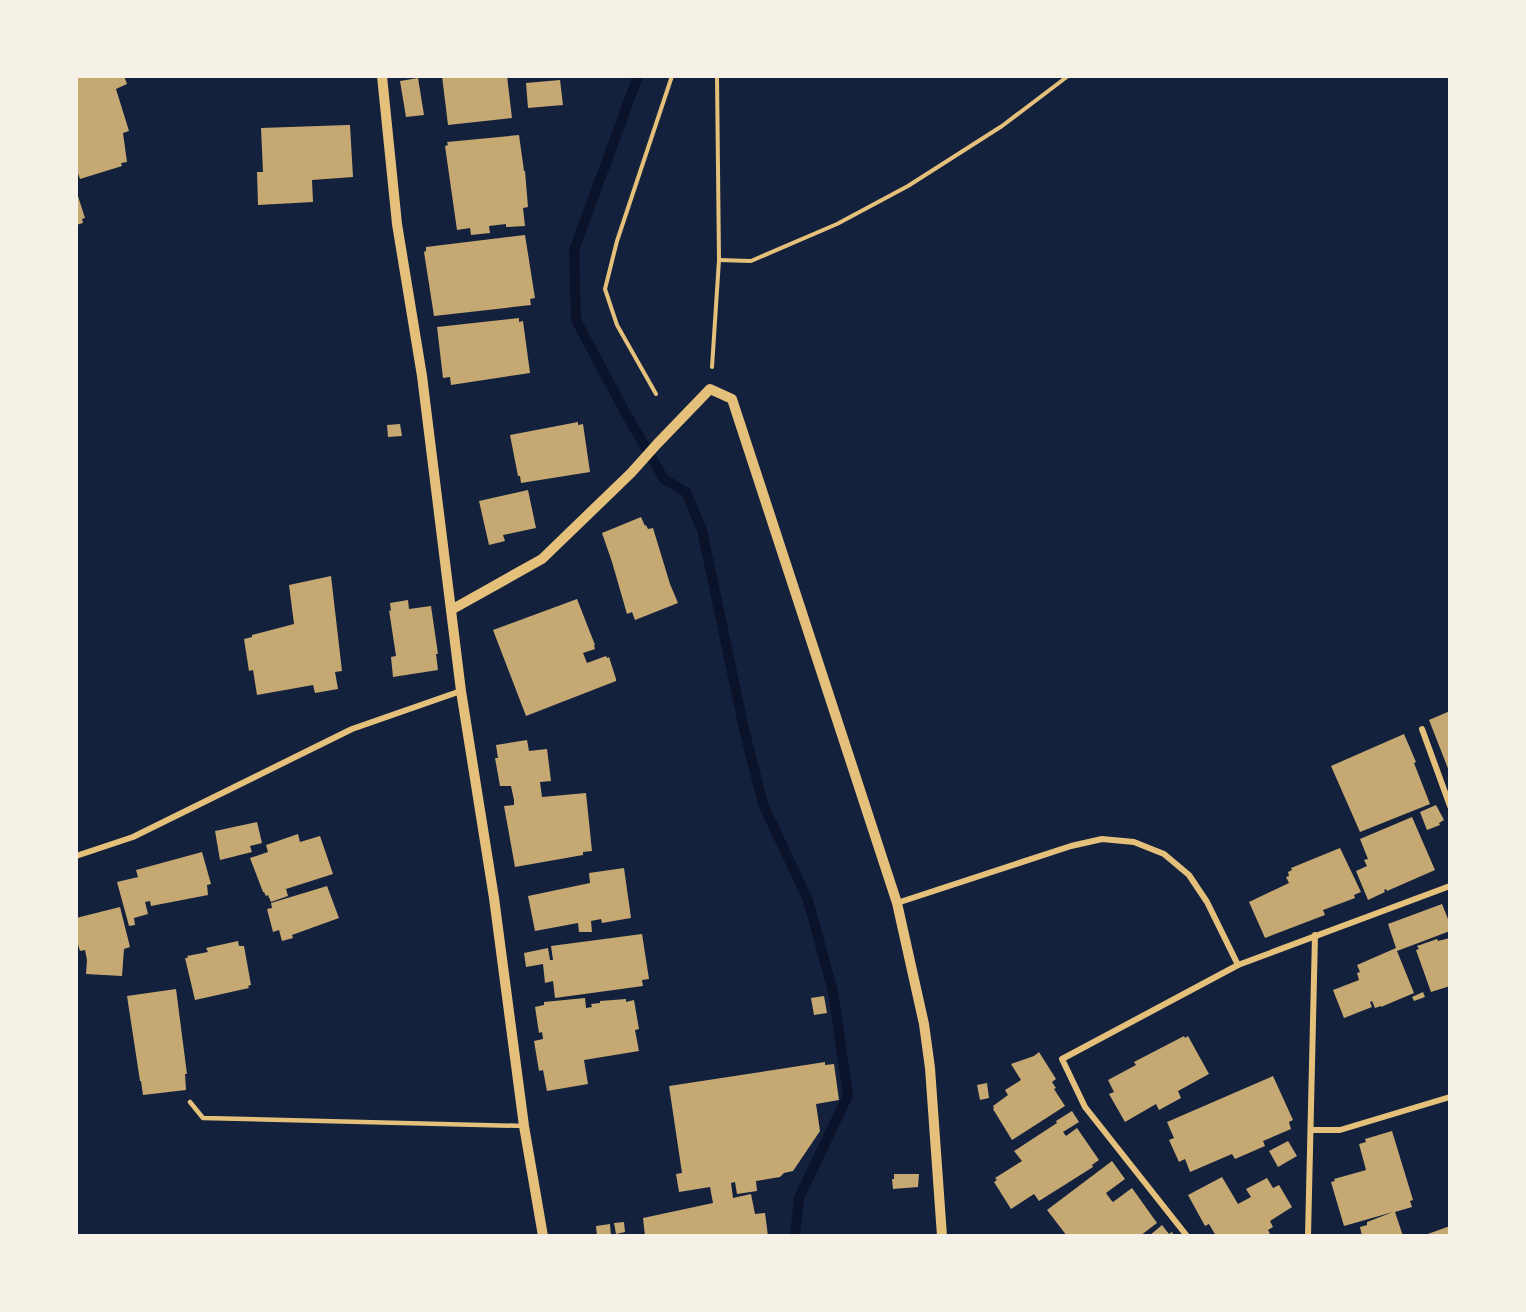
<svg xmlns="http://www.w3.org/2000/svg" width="1526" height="1312" viewBox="0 0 1526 1312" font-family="'Archivo Narrow',sans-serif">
	<rect width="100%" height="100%" fill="#14213d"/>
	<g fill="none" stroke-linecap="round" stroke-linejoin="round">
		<polyline stroke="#0b132b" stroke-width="10" points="638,76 574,250 576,320 626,414 664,479 686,492 702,530 744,729 763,804 808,900 833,992 848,1095 799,1198 795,1236"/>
	</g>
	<g fill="#c6a872">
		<polygon points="76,76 124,76 127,84 116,89 129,131 123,133 127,162 121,163 122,166 80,179 76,168"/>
		<polygon points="442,76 507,76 512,118 448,125"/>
		<polygon points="418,78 424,115 406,117 400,81"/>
		<polygon points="560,80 563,105 528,108 526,83"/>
		<polygon points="347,125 350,125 353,177 312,180 313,202 258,205 257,172 263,172 261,128"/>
		<polygon points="519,135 524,171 525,171 528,207 523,208 525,226 506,227 506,224 489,226 490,233 471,235 470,228 457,230 445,146 448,145 447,142"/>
		<polygon points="76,190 85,218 82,219 83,223 76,225"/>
		<polygon points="525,235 535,298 530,299 531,305 434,316 424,252 426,251 426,247"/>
		<polygon points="519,318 519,322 523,321 530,373 451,385 450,377 443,378 437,327"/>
		<polygon points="578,422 578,425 583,424 590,472 521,483 520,476 518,476 510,435"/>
		<polygon points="400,424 402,436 388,437 387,425"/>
		<polygon points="528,490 536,528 503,535 505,541 489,545 479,501"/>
		<polygon points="641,517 645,526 646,525 648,529 653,528 670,584 678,603 635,620 632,612 627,614 612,562 602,533"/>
		<polygon points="331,576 342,671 335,672 338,689 315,693 313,685 257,695 253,670 249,671 244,639 252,637 252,635 294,624 289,585"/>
		<polygon points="577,599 595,645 594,645 595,649 583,653 587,663 606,656 607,658 609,657 616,679 616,681 526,716 493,630"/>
		<polygon points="408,600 409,609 431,606 438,654 436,654 438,670 393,677 391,657 396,656 389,610 391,611 390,603"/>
		<polygon points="1450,711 1450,771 1449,771 1429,720"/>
		<polygon points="1404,734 1416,762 1414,763 1430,804 1360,832 1331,766"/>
		<polygon points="527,740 529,751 547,749 551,781 540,782 542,797 586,793 592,851 583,852 583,855 515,867 504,806 514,805 514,800 511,786 500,786 495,758 498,758 496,745"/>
		<polygon points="1436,805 1444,820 1439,823 1440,825 1427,830 1420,812"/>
		<polygon points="1412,817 1435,870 1387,891 1386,889 1384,890 1385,892 1368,900 1356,871 1367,866 1364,860 1368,859 1360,839"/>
		<polygon points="257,822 262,843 250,846 252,852 220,860 215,831"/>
		<polygon points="298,834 300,842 320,836 333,874 286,889 288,896 271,902 268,895 266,896 264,892 263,892 250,858 268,852 266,845"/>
		<polygon points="1340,848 1361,892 1354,895 1355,898 1323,910 1325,915 1265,938 1249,902 1289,883 1286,877 1289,876 1288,872 1292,870 1291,868"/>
		<polygon points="202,852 211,884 207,885 208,895 151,906 150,901 145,902 148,914 134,918 135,925 129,926 117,882 138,877 136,870"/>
		<polygon points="624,868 631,918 602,923 601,919 591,921 592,932 579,932 578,923 535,931 528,896 590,883 589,873"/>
		<polygon points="327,886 339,918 292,935 293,938 282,941 279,930 273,932 267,909 272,908 271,903"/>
		<polygon points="1442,904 1450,924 1450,931 1397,951 1414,993 1381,1007 1381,1006 1375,1008 1372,1001 1370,1002 1372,1007 1344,1018 1333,990 1359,980 1357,973 1360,972 1357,965 1396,948 1388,924"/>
		<polygon points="120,907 130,947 124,949 122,976 86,974 87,960 85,950 80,951 76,938 76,918"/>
		<polygon points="642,934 649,979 642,980 643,986 555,998 553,981 545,983 543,964 526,967 524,953 548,948 550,960 553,960 551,946"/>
		<polygon points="1450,938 1450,986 1431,992 1416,950 1419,949 1417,946 1437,939 1438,941"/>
		<polygon points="238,941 239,946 244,946 251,985 248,986 249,988 195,1000 185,958 188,958 187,956 208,952 206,948"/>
		<polygon points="176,989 187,1074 185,1074 186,1090 143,1095 141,1081 140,1081 127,996"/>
		<polygon points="1423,992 1425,997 1414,1001 1412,997"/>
		<polygon points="824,996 827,1013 814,1015 811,998"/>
		<polygon points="585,998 586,1008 592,1007 591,1004 600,1003 600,1001 626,999 626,1002 634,1000 639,1029 635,1030 639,1051 584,1060 588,1084 547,1091 543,1070 539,1071 534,1041 543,1039 542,1032 539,1033 535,1007 544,1005 544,1002"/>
		<polygon points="1184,1036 1185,1038 1188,1036 1209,1074 1178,1091 1181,1098 1159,1110 1156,1104 1125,1122 1109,1094 1114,1092 1108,1080 1136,1065 1134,1062"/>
		<polygon points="1039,1052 1056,1079 1052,1082 1056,1088 1054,1089 1065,1106 1012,1140 993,1109 994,1108 993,1106 1008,1095 1005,1090 1021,1080 1011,1064 1034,1056"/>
		<polygon points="825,1062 825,1065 834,1064 839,1100 816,1104 820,1131 793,1171 784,1173 780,1177 756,1181 757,1191 737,1194 735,1182 731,1183 733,1198 751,1194 755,1214 765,1213 768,1236 645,1236 643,1218 713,1203 710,1187 679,1192 676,1174 682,1173 669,1086"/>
		<polygon points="1273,1076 1293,1120 1289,1122 1291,1129 1263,1141 1265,1146 1235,1159 1232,1154 1190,1172 1185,1159 1179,1162 1169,1140 1174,1138 1167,1122"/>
		<polygon points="987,1083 989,1098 980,1100 977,1085"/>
		<polygon points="1072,1111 1079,1122 1063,1132 1066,1136 1077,1128 1099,1160 1092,1165 1093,1167 1039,1201 1034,1194 1011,1209 994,1182 997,1180 995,1178 1022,1161 1014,1151 1057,1123 1056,1121"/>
		<polygon points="1392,1131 1413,1200 1410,1201 1412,1207 1395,1212 1403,1236 1362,1236 1360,1227 1367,1225 1367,1222 1393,1212 1344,1226 1331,1182 1335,1181 1334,1179 1366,1170 1359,1144 1366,1142 1365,1139"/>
		<polygon points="1288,1141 1297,1156 1278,1167 1269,1151"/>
		<polygon points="1112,1161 1125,1179 1106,1193 1111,1200 1113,1202 1132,1188 1157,1223 1140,1236 1067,1236 1047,1210"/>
		<polygon points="894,1174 919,1174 918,1187 893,1189 892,1179 894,1179"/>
		<polygon points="1222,1177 1238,1204 1251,1197 1246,1189 1267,1178 1273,1188 1279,1185 1292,1207 1270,1221 1273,1227 1268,1230 1271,1236 1216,1236 1209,1224 1205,1226 1188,1195"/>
		<polygon points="624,1222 625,1232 616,1234 614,1223"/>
		<polygon points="610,1224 611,1236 597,1236 596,1226"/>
		<polygon points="1162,1225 1169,1234 1172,1232 1174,1236 1149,1236"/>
		<polygon points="1450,1226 1450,1236 1425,1236 1425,1235"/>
	</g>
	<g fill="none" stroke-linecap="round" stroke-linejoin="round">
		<g stroke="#e5c07b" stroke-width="4">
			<polyline points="719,260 751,261 837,224 908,186 1002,126 1068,76"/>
			<polyline points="712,367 719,260 717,76"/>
			<polyline points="656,394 617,325 605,289 617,241 672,76"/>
		</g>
		<polyline stroke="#e5c07b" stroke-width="4.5" points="190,1102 203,1118 524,1126"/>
		<g stroke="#e5c07b" stroke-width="6">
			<polyline points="1422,729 1450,806"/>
			<polyline points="76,856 133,837 352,729 461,691"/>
			<polyline points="897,903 1071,846 1102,839 1134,842 1164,854 1189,875 1207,902 1238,965"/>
			<polyline points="1311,1130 1340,1130 1450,1097"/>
			<polyline points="1187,1236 1085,1107 1062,1059 1238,965 1450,886"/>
			<polyline points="1308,1236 1315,935"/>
		</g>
		<g stroke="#e5c07b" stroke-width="10">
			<polyline points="382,76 397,224 422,376 461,691 494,898 524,1126 543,1236"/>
			<polyline points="451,610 542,559 631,473 657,444 710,389 732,399 897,903 924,1024 930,1068 942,1236"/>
		</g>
	</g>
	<rect width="1526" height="1312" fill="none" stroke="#f6f1e7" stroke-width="156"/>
</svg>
